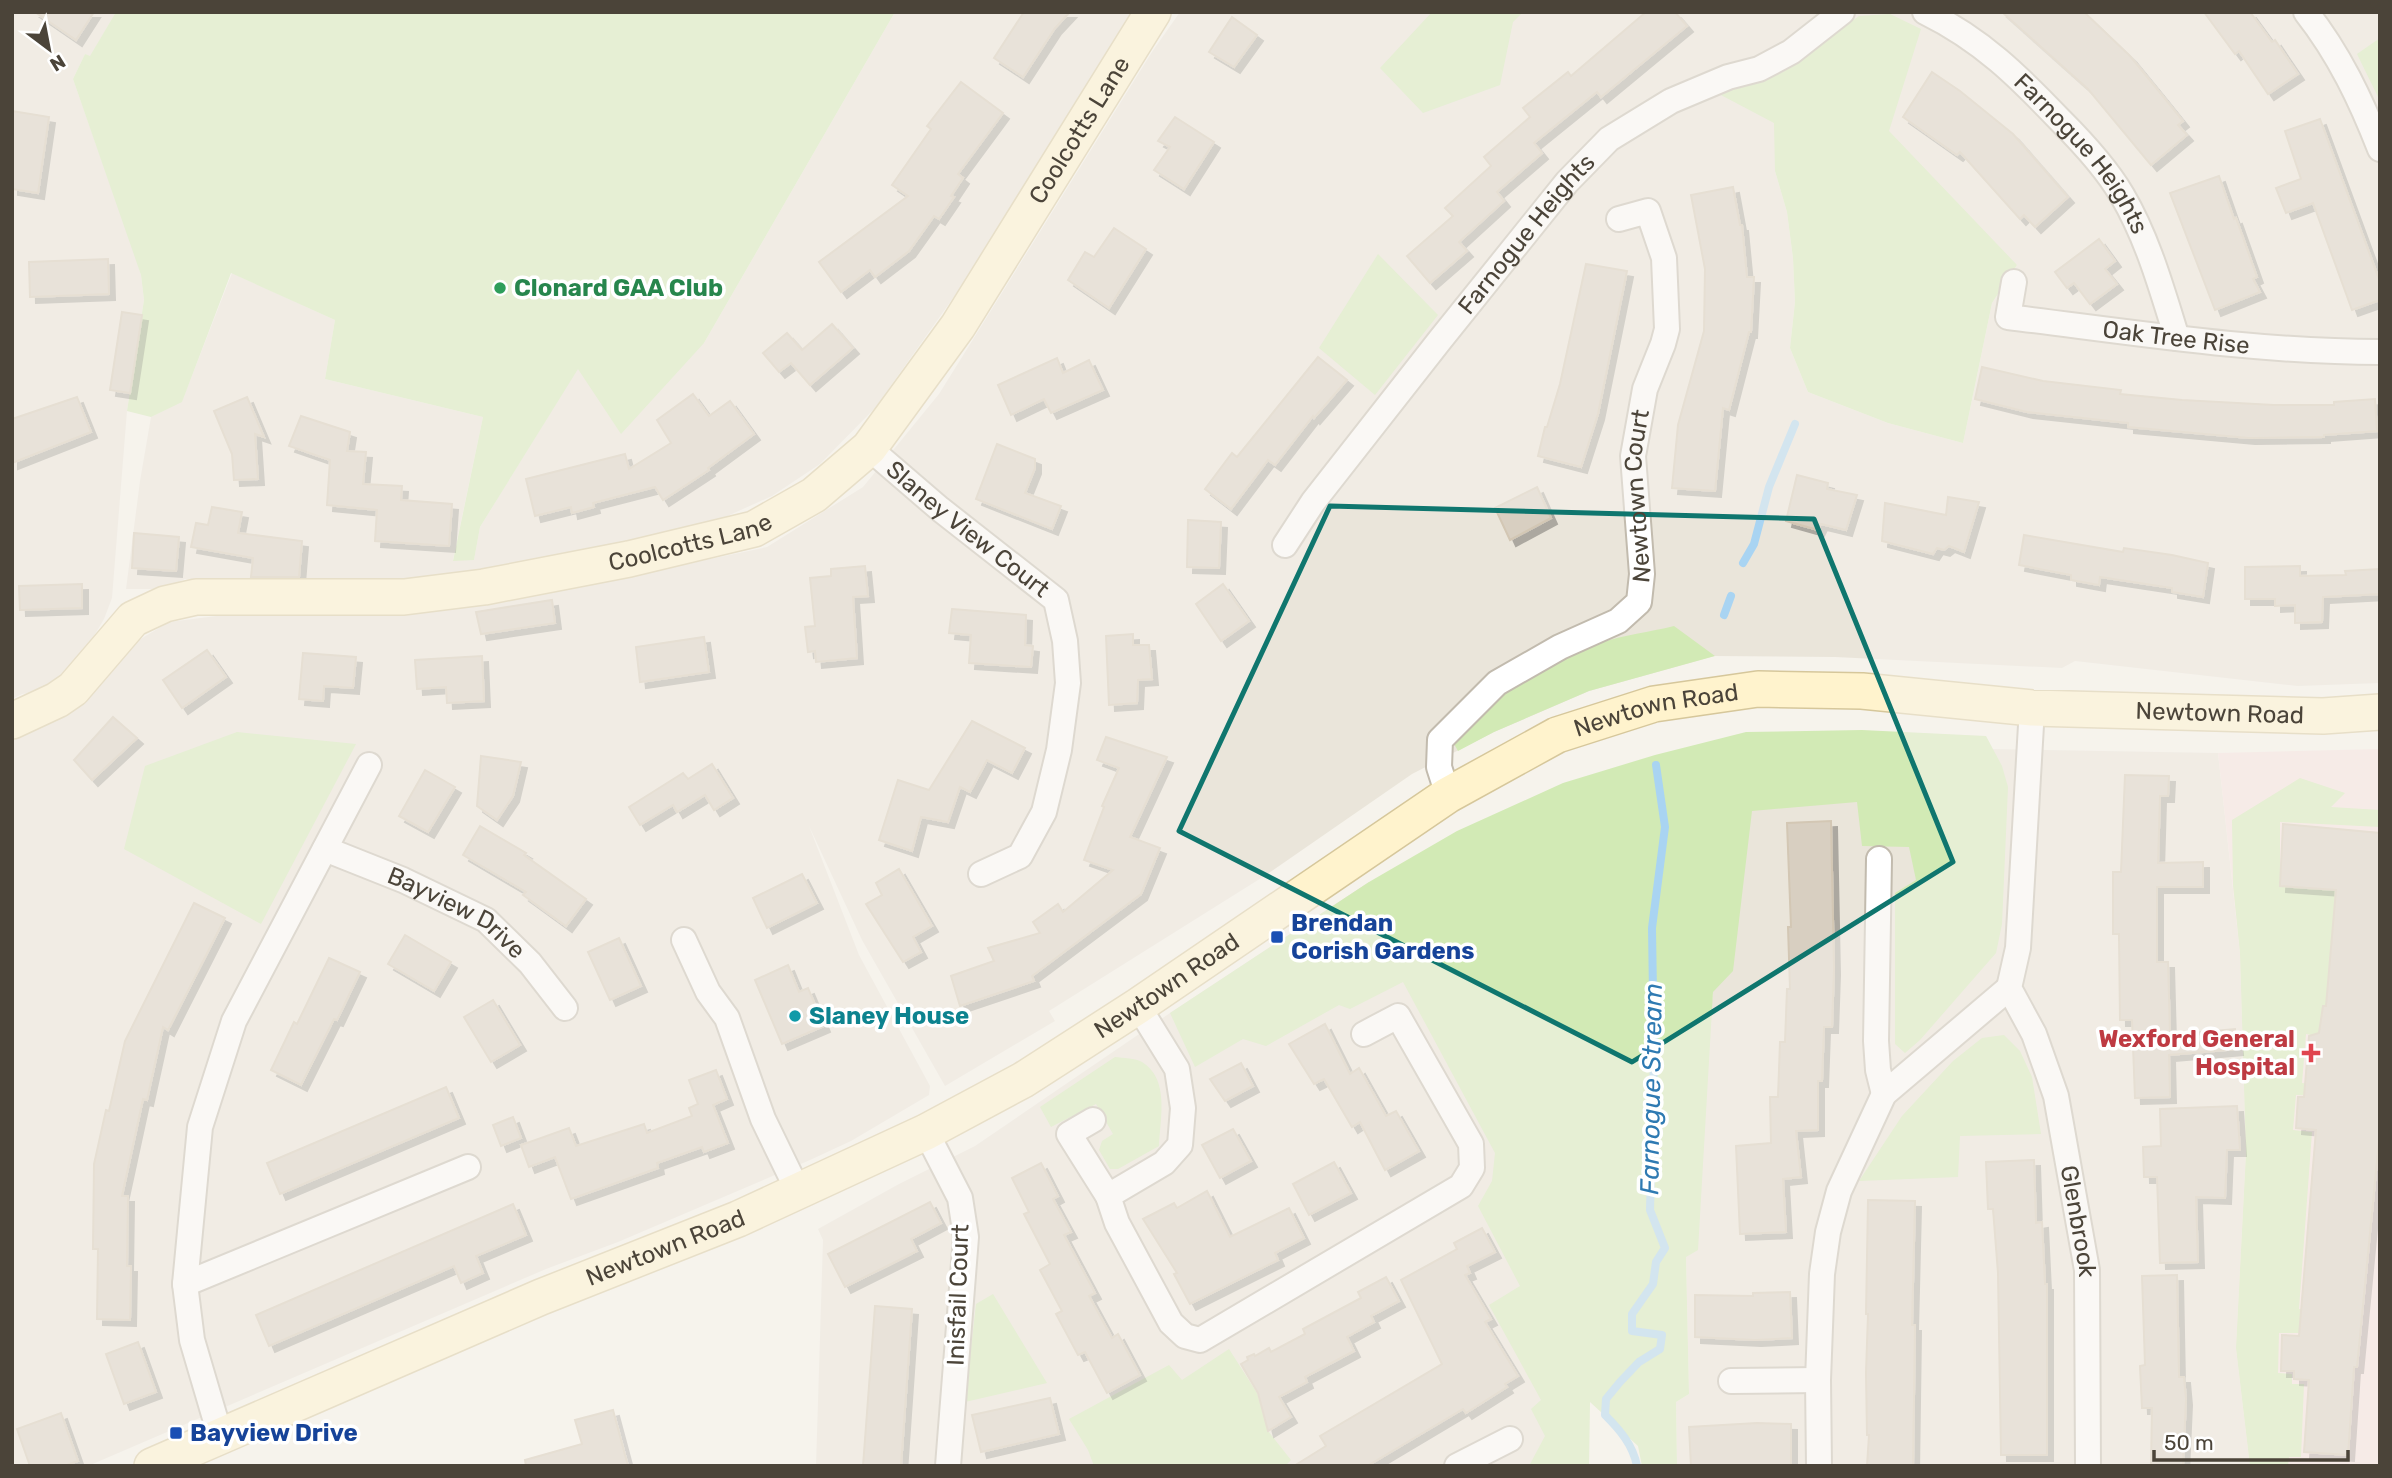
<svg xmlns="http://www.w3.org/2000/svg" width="2392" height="1478" viewBox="0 0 2392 1478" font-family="Rubik,sans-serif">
	<defs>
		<filter id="shadow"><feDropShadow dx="6" dy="6" stdDeviation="0" flood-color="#0004"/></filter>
	</defs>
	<rect width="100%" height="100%" fill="#f6f3ec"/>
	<g fill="#eae5da" fill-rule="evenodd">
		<polygon points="12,12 116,12 90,57 85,54 73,79 135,255 141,275 144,300 127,411 112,598 104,619 86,649 56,685 40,691 22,694 12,699"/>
		<polygon points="895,12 1132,12 958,291 875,408 820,464 772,496 714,522 677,532 452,578 373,578 269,585 185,579 163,589 126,589 140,481 151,417 182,401 232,273 335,320 325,379 483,417 453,560 474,560 480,527 578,368 704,343"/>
		<path d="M1180,12h1200v671l-82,3 -223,-25 -13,7 -227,-11 -121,-1 -125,35 -95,41 -82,42 -146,101 -217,136 6,10 -110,65 -83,-146 -53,-114 50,129 71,131 -1,9 -78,46 -41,19 -192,82 -72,27 -458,197h-76v-725l68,-35 59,-66 30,-18 63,-8 153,-1 197,-27 185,-39 96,-60 76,-93 213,-342zM1775,171l242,94 -25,38 -29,140 -75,-20 -80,-31 -18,-44 5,-46 -2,-44 -6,-46z"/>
		<polygon points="1754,745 2218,753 2240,953 2246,1153 2236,1348 2250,1466 1677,1466 1676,1402 1689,1394 1686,1257 1713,992"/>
		<polygon points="1369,882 1556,1251 1554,1466 816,1466 823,1240 818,1229 899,1184 975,1146 1170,1013"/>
	</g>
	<polygon fill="#f6e3e0" points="2380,749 2380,1466 2250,1466 2236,1348 2246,1153 2240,953 2218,753"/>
	<g fill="#d2eab5">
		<polygon points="116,12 895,12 704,343 621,434 578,369 480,527 474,560 453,561 483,417 325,379 335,320 231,273 182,402 151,417 127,411 144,300 141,275 73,79 85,54 90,56"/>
		<polygon points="1432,12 1523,12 1513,22 1500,85 1423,113 1380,68"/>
		<polygon points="1890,14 1921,29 1889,131 2017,265 1992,303 1963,443 1888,423 1808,392 1790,348 1795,302 1793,258 1787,212 1775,171 1774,123 1719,94 1783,72 1859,16"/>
		<polygon points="2380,38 2380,101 2357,54"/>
		<polygon points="1378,254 1438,315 1375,395 1319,348"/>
		<path d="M1674,626l41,30 -126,35 -95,41 -36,19 -4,-7c34,-49 89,-81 146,-101 23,-8 50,-11 74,-17z"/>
		<polygon points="1862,730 1986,736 2002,766 2008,787 2002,924 1996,953 1920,1040 1905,1053 1895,1044 1895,893 1916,880 1909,847 1862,846 1857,802 1752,811 1733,971 1713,992 1698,1250 1686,1257 1689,1394 1676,1402 1677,1466 1642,1466 1638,1446 1590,1402 1589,1466 1529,1466 1545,1436 1531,1409 1541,1400 1489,1305 1520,1286 1478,1206 1492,1181 1495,1153 1403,982 1350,1009 1339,1005 1266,1046 1243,1039 1195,1067 1170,1013 1369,882 1457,831 1563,783 1655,755 1746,732"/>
		<polygon points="237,732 356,744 261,924 124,849 145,766"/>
		<polygon points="2300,778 2345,793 2331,807 2380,810 2380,827 2280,822 2280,886 2349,891 2333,926 2327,998 2362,1008 2323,1006 2321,1037 2306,1034 2302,1083 2321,1085 2320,1096 2296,1095 2293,1130 2312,1132 2299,1309 2305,1310 2303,1333 2279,1333 2278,1373 2292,1374 2292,1384 2304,1384 2301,1457 2289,1457 2288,1466 2250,1466 2236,1348 2246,1153 2240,953 2233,885 2232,820"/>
		<polygon points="2004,1035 2020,1051 2032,1077 2041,1134 1960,1136 1958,1177 1859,1181 1902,1116 1953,1061 1982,1038"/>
		<path d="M1115,1057c7,1 21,1 27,5 28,17 18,57 17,84l-41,23h-8l-11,-19 3,-9 11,-7 -17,-30 -45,23 -11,-20z"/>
		<polygon points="993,1294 1047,1383 965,1402 976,1304"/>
		<polygon points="1229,1349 1257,1393 1268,1431 1291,1460 1285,1466 1094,1466 1088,1450 1069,1419 1169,1365 1182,1380"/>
	</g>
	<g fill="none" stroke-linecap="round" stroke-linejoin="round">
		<g stroke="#a9d4f2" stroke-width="8">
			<polyline points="1743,563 1754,544 1769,487 1795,424"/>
			<polyline points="1724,615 1731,596"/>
			<path d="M1637,1466c-4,-21 -17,-36 -32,-51l1,-16 14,-17 19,-20 21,-13 2,-14 -30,-4v-17l21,-30 3,-22 9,-14 -15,-38 4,-150 -2,-132 13,-101 -9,-62"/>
		</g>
	</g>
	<g fill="#d8cfc1" stroke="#d3c7b4" stroke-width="2" filter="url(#shadow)">
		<polygon points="35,12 94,12 76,40"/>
		<polygon points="1024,12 1070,12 1055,28 1023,77 994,58"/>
		<polygon points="1646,12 1675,12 1687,26 1601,97 1597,92 1534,143 1542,153 1497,192 1504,201 1459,242 1467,251 1430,283 1407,256 1453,216 1445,208 1491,166 1484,157 1530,117 1523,108 1568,72 1571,76"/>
		<polygon points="2002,12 2084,12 2130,56 2157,89 2183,121 2178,125 2187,135 2151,165 2088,89"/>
		<polygon points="2204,12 2250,12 2272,42 2275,40 2298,74 2268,94 2239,51 2235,54"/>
		<polygon points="1232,17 1257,35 1234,67 1209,52"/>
		<polygon points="1932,72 1960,91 2013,134 2068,197 2035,227 2024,215 2020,219 1960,152 1957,155 1903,117"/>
		<polygon points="961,82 1003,113 958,174 963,178 951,196 954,197 939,219 934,216 909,251 875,277 870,270 841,292 819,262 908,196 892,185 931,129 927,126"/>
		<polygon points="12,111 49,117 38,193 12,189"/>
		<polygon points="1175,117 1214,142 1184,189 1154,170 1170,147 1158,141"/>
		<polygon points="2320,119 2380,282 2380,300 2352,310 2313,203 2286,213 2276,188 2301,179 2285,131"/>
		<polygon points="2219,176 2234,219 2236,218 2257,277 2253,279 2260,292 2215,310 2170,193"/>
		<polygon points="1733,187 1740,225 1742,225 1747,277 1754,277 1751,332 1749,332 1729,410 1723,408 1715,491 1672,488 1678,425 1704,331 1705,269 1691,195"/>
		<polygon points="1114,228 1146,249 1109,308 1068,280 1085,252 1094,257"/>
		<polygon points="2099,239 2115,261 2105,269 2117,284 2090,304 2074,283 2067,288 2055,272"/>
		<polygon points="108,259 109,294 30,297 29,262"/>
		<polygon points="1586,264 1627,271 1598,414 1581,467 1538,456 1545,427 1547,427 1560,384"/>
		<polygon points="122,312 142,315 130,393 110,390"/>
		<polygon points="832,324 853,348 810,385 791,363 779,372 763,353 787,333 802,350"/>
		<polygon points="1318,357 1347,380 1314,418 1313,416 1275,465 1268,460 1231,509 1205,489 1232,453 1237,457"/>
		<polygon points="1057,358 1063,373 1089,360 1103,390 1051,413 1044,399 1011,415 998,385"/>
		<polygon points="1982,367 2043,381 2121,390 2120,394 2182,400 2274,405 2334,405 2334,402 2375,399 2377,431 2324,435 2324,437 2249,438 2128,427 2128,423 2027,412 1975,399"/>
		<polygon points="693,394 709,416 730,401 754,434 708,468 709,470 663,500 655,487 593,503 594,507 572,513 571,507 535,516 526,479 625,454 629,469 671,443 657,420"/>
		<polygon points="77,397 91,432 12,463 12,419"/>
		<polygon points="247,397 264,437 255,434 258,479 234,480 232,454 214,411"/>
		<polygon points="301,416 350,432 347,451 366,452 363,484 402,486 401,500 452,504 449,546 375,541 377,510 327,505 330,460 289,446"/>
		<polygon points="997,444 1035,459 1035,468 1025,493 1061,506 1052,529 976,499"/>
		<polygon points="1797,475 1828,483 1827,489 1857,495 1846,530 1821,524 1818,530 1786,521"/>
		<polygon points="1537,487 1551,518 1510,540 1495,508"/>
		<polygon points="1948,497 1979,502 1964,552 1949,546 1944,550 1937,548 1933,554 1882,541 1885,503 1946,515"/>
		<polygon points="212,507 242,512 238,533 302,541 299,577 251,577 253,558 191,547 196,523 208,525"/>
		<polygon points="1188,520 1221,522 1219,568 1187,567"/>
		<polygon points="134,533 179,537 176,571 132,568"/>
		<polygon points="2024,535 2123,552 2124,548 2172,555 2208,563 2203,597 2172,592 2172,588 2100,577 2099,585 2071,580 2071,575 2019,565"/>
		<polygon points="865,566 868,596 853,597 857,658 816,662 815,651 808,652 805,627 815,626 810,578 831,576 831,569"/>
		<polygon points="2300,566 2300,576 2346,575 2345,571 2380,569 2380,594 2323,597 2322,622 2295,623 2295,605 2275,606 2275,599 2245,599 2245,567"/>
		<polygon points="82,584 82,608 20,610 19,586"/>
		<polygon points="1223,584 1249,621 1221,641 1196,604"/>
		<polygon points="552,600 555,623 481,634 476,612"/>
		<polygon points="952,609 1026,615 1025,645 1033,646 1031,667 969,663 971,635 949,633"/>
		<polygon points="1133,634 1133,645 1149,645 1152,679 1138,680 1137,703 1109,705 1106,636"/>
		<polygon points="704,637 709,672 640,682 636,647"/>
		<polygon points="207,650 226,677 182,708 163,680"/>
		<polygon points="303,653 356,657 353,688 324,686 323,701 299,699"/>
		<polygon points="482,656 484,701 447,703 446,687 417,689 415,660"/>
		<polygon points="113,717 137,738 92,780 74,760"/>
		<polygon points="972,721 1025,748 1012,773 987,760 970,792 960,787 948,822 921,817 912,851 879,840 898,780 929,790"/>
		<polygon points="1106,737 1167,757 1130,837 1160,848 1141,894 1032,976 1034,981 960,1006 951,976 994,961 988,948 1040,933 1033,922 1058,904 1063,912 1113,870 1084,860 1104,807 1102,806 1119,768 1097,760"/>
		<polygon points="481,756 521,762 513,796 497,820 477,806"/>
		<polygon points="712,764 733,798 714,810 705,795 677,812 673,805 640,825 629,807 683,773 688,779"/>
		<polygon points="425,770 455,787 428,832 399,816"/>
		<polygon points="2125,775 2169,776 2168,796 2160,796 2158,863 2203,862 2203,887 2157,887 2157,962 2168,962 2170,1035 2235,1029 2237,1049 2169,1055 2170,1097 2135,1098 2132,1020 2120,1020 2119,934 2113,934 2113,872 2121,872"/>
		<polygon points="1831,821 1834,969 1832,1027 1824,1027 1822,1081 1818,1081 1818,1130 1796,1131 1801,1177 1783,1179 1786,1232 1740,1234 1736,1146 1771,1143 1770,1097 1778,1097 1780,1042 1785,1042 1787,989 1790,989 1788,927 1791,927 1787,823"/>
		<polygon points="2283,824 2380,833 2380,1130 2357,1367 2354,1367 2348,1455 2304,1452 2309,1380 2294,1379 2294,1371 2281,1371 2282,1335 2299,1336 2316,1130 2296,1128 2298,1097 2304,1097 2309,1036 2319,1033 2323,1006 2326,1006 2336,890 2280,886"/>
		<polygon points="480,826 526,853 524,855 586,899 566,926 523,895 526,892 463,855"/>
		<polygon points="899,869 932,926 913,937 921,952 903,962 866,904 882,895 876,883"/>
		<polygon points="802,874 817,903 767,928 753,898"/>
		<polygon points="194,903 225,918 168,1030 163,1027 147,1100 143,1099 122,1196 128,1196 127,1266 131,1266 130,1320 97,1319 98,1249 93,1249 94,1164 106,1110 109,1111 125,1041"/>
		<polygon points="405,935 451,962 434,991 388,964"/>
		<polygon points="619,938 641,986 610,1000 588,952"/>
		<polygon points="329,958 360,972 337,1020 334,1019 301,1085 271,1070 294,1022 297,1024"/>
		<polygon points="788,965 799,992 808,988 824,1026 782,1044 755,980"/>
		<polygon points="493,1000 520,1045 491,1062 464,1017"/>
		<polygon points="1325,1024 1350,1074 1359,1068 1386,1116 1396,1111 1419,1151 1385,1170 1360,1122 1352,1127 1324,1079 1314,1084 1289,1044"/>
		<polygon points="1241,1063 1253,1086 1225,1101 1210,1079"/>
		<polygon points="716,1070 727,1099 713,1105 728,1143 704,1152 702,1147 657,1163 658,1168 571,1199 555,1157 529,1167 521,1145 569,1128 576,1146 644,1124 647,1133 692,1116 689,1108 698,1104 689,1080"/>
		<polygon points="446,1087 459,1118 280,1194 267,1163"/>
		<polygon points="2237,1106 2240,1150 2227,1150 2225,1198 2196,1197 2198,1262 2160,1263 2157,1177 2144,1177 2143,1147 2161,1146 2160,1109"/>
		<polygon points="513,1117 521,1138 501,1146 493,1125"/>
		<polygon points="1233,1129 1251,1161 1220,1178 1202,1145"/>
		<polygon points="2034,1160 2036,1223 2042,1222 2045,1284 2047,1284 2047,1455 2001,1455 1998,1273 1993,1209 1988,1209 1986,1162"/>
		<polygon points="1334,1162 1351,1193 1309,1215 1293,1184"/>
		<polygon points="1041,1163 1058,1196 1053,1199 1071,1232 1064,1235 1095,1293 1089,1296 1112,1338 1118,1334 1140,1375 1107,1393 1085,1352 1078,1355 1056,1314 1062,1311 1040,1270 1050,1264 1024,1214 1029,1212 1012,1178"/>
		<polygon points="1207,1191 1230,1237 1289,1208 1304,1238 1275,1253 1278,1260 1190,1304 1174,1274 1177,1273 1143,1219 1174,1203 1177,1208"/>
		<polygon points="1868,1200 1915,1201 1912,1325 1915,1325 1913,1466 1867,1466 1869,1435 1867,1435 1866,1373 1868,1314 1866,1314"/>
		<polygon points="930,1202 941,1223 911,1239 917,1251 845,1287 828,1254"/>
		<polygon points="513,1204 526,1235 476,1256 483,1273 461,1283 454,1266 269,1346 256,1315"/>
		<polygon points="1482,1228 1495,1252 1467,1266 1470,1273 1465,1275 1491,1319 1485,1322 1518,1376 1505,1384 1507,1387 1466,1413 1463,1409 1367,1466 1294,1466 1326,1446 1320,1436 1442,1364 1401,1280 1457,1249 1454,1243"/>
		<polygon points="2177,1275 2179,1377 2184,1377 2186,1399 2183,1466 2151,1466 2152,1408 2142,1408 2140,1366 2145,1365 2142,1276"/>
		<polygon points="1386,1277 1399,1301 1371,1316 1374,1322 1347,1337 1354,1351 1305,1377 1307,1382 1279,1397 1291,1417 1268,1431 1258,1393 1241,1364 1248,1360 1247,1357 1254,1354 1255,1356 1269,1348 1271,1352 1305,1334 1303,1329 1361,1298 1358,1292"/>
		<polygon points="1790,1292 1792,1338 1755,1340 1695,1337 1695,1295 1753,1296 1753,1293"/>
		<polygon points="875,1306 912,1309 901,1466 863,1466"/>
		<polygon points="138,1342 156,1392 124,1404 106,1354"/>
		<polygon points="1050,1398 1059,1434 981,1452 972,1415"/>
		<polygon points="613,1410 628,1466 526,1466 525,1460 582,1444 575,1420"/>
		<polygon points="61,1413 78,1461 64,1466 30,1466 17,1429"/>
		<polygon points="1757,1423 1791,1424 1791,1466 1691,1466 1689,1427"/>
	</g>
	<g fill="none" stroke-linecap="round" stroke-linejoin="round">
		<defs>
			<g id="street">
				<path id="s1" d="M1925,12c57,28 93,64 136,109 22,22 45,47 61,74 26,44 40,95 55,143"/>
				<path d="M2306,12c33,42 55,88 74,137"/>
				<path id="s2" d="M2014,282l-6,35c123,15 247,35 372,35"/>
				<path id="s3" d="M869,448l71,61 116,91 9,41 3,42 -9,67 -15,62 -24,44 -39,18"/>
				<path id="s4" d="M1285,545l28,-43 127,-162 127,-158 42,-43 62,-38 57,-24 31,-8 32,-17 51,-40"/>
				<path id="s5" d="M2032,708l-14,240 -9,40 25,46 22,62 31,174 1,196"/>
				<path id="s6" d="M1448,795l-9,-28 1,-27 57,-57 63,-36 58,-26 21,-19 3,-28 -9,-118 12,-67 18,-45 4,-15 -3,-71 -16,-47 -29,8"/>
				<path id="s7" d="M325,849l78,31 83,40 44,43 35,45"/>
				<polyline points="1879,859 1876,1041 1878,1070 1884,1094"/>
				<polyline points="684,940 708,992 727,1018 763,1119 798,1191"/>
				<polyline points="1138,1006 1177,1069 1183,1108 1180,1145 1164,1163 1108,1196 1117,1223 1171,1323 1185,1336 1200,1340 1461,1186 1472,1168 1471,1144 1398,1016 1364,1034"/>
				<polyline points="1093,1120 1069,1134 1108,1196"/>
				<polyline points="926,1132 960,1198 966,1237 948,1466"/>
				<polyline points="185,1284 468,1167"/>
				<polyline points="1731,1381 1818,1380"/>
				<polyline points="220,1435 192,1340 185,1284 200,1127 234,1021 369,765"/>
				<polyline points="1457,1466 1510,1439"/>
				<polyline points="1819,1466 1818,1380 1822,1274 1828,1232 1839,1191 1884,1094 2009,988"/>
			</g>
			<g id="secondary">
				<path id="s8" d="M12,721l45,-21 16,-11 60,-70 32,-15 31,-7h208l80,-10 145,-28 125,-30 60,-34 55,-47 89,-122 195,-314"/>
				<path id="s9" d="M152,1466l389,-169 197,-78 188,-87 97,-52 115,-74 310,-211 109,-60 97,-31 104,-15 104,2 170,17 291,8 57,-4"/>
			</g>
		</defs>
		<use href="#street" stroke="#c2bbae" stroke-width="28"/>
		<use href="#secondary" stroke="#d6c79b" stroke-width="38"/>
		<use href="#street" stroke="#fff" stroke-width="24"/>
		<use href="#secondary" stroke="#fff3cd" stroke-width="35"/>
	</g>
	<path d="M0 0H2392V1478H0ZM1330,506l484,13 139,343 -321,200 -453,-231z" fill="#f6f3ec" fill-opacity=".55" fill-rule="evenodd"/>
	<path fill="none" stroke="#0f766e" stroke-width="5" stroke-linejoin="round" d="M1330,506l484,13 139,343 -321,200 -453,-231z"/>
	<circle fill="#2e9e5b" stroke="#fff" stroke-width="2.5" cx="500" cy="288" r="7"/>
	<g fill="#1a4fb4" stroke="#fff" stroke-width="2.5">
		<rect x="1270" y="930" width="14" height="14" rx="3.5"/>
		<rect x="169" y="1426" width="14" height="14" rx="3.5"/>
	</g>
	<circle fill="#0f9aa8" stroke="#fff" stroke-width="2.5" cx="795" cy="1016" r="7"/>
	<path fill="#e0444e" stroke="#fff" stroke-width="2.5" d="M2307.5 1042.5h7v7h7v7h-7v7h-7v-7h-7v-7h7z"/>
	<g text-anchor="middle" stroke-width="7" stroke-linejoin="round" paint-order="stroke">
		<g font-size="24" fill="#4b4439" stroke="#fff">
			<text dy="8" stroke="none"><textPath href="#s8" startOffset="1316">Coolcotts Lane</textPath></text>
			<text dy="8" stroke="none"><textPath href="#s1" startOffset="214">Farnogue Heights</textPath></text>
			<text dy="8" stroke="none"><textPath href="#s4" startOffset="394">Farnogue Heights</textPath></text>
			<text dy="8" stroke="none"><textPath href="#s2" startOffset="205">Oak Tree Rise</textPath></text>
			<text dy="8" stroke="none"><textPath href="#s6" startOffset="408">Newtown Court</textPath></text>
			<text dy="8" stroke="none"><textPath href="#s3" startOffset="128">Slaney View Court</textPath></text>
			<text dy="8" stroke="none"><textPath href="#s8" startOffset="728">Coolcotts Lane</textPath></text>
			<text dy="8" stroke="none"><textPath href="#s9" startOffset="1692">Newtown Road</textPath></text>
			<text dy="8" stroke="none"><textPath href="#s9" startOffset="2259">Newtown Road</textPath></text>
			<text dy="8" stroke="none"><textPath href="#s7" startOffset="147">Bayview Drive</textPath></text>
			<text dy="8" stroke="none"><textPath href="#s9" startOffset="1125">Newtown Road</textPath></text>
			<text dy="8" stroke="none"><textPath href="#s5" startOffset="527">Glenbrook</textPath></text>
			<text dy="8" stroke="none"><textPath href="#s9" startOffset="558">Newtown Road</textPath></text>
			<text transform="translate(958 1295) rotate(-88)" y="8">Inisfail Court</text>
		</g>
		<g font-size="24" font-weight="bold" fill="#27864d" stroke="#fff" text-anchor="start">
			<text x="514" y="296">Clonard GAA Club</text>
		</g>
		<g font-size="24" font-weight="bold" fill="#164399" stroke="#fff" text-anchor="start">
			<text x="1291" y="931">Brendan<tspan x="1291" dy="28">Corish Gardens</tspan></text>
			<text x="190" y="1441">Bayview Drive</text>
		</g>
		<g font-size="24" font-weight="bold" fill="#0d838f" stroke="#fff" text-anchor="start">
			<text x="809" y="1024">Slaney House</text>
		</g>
		<g font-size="24" font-weight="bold" fill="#be3a42" stroke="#fff" text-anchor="end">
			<text x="2295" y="1047">Wexford General<tspan x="2295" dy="28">Hospital</tspan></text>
		</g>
		<g font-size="26" font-style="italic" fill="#2e7ab2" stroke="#fff">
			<text transform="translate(1651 1089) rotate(-89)" y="9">Farnogue Stream</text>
		</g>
	</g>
	<rect width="2392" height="1478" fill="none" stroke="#4b4439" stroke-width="28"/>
	<g transform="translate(49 49) rotate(148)" stroke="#ffffff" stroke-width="5" paint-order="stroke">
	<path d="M0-5L12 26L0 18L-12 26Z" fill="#4b4439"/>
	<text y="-10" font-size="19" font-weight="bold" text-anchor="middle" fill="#4b4439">N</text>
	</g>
	<path d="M2154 1450v10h194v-10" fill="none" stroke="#4b4439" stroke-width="3.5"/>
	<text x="2164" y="1450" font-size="21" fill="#4b4439" stroke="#ffffff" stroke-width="5" paint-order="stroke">50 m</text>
</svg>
